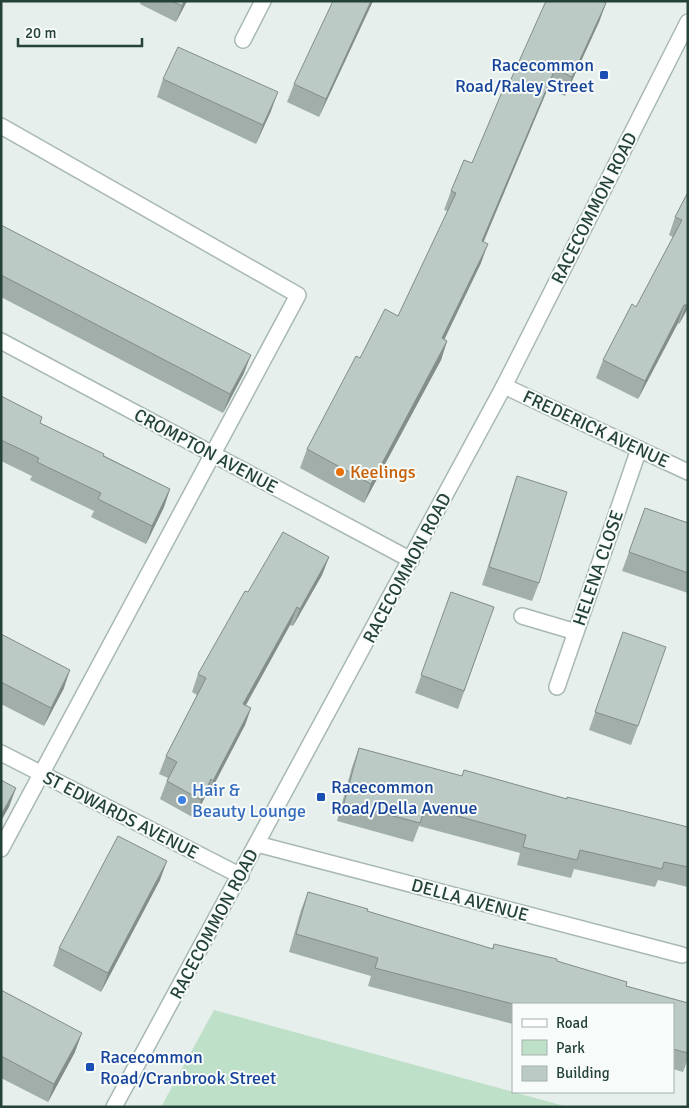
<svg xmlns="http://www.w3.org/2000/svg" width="689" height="1108" viewBox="0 0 689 1108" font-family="Signika,sans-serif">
	<rect width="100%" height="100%" fill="#e6efeb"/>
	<polygon fill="#bfe0c8" points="214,1010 568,1107 161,1107"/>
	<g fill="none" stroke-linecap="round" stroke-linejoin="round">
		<defs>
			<g id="minor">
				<polyline points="243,40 263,1"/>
				<polyline points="1,126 298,295 1,849"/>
				<polyline points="1,341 411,560"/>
				<polyline points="504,386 688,472"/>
				<polyline points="522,616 576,632"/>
				<polyline points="557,687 639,449"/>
				<polyline points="1,753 241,876"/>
				<polyline points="257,844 682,955"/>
				<polyline points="114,1107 504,386 688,22"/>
			</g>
		</defs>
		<use href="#minor" stroke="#a8b8b2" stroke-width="18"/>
		<use href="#minor" stroke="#fff" stroke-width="15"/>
	</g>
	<g fill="#a1aea9">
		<polygon points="141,1 187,1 176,22 140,4"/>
		<polygon points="373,1 319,117 287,102 294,84"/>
		<polygon points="606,3 599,22 565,96 548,88 483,241 481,263 444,339 447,341 441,360 364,503 300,468 307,449 360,358 398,316 448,211 444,210 451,191 472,163 508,86"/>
		<polygon points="163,79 271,111 256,144 157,97"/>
		<polygon points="688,192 688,308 679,324 678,323 638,399 596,378 603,360 636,307 673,237 669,235 675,217"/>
		<polygon points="1,225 244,373 223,413 1,297"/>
		<polygon points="1,396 40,423 170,489 164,507 146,544 91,517 94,511 30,480 32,476 1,461"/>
		<polygon points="517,476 539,583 532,601 482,585 511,494"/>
		<polygon points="645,508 688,523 688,593 622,571"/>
		<polygon points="329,557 322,575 293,626 290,625 246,705 251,708 245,725 207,798 205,797 194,818 160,799 168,778 159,774 166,756 197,695 192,692 198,674"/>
		<polygon points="451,592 494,607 458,709 415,693"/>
		<polygon points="623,632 638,726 631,745 589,730"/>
		<polygon points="1,634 64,688 44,726 1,704"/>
		<polygon points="359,748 462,776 464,770 567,799 688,827 688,887 658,880 655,887 574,869 571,878 517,865 520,853 419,826 413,842 337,821 352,767"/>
		<polygon points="160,880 101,992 53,966 59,948"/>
		<polygon points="308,892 367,911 492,949 494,944 557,961 626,986 688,1003 688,1059 683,1072 673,1069 673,1004 513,1004 513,1024 368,986 371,976 289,952 301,910"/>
		<polygon points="1,990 75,1052 48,1102 1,1078"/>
	</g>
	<g fill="#838d89">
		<polygon points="184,1 187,1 176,22 182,6"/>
		<polygon points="371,1 373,1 319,117 326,99"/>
		<polygon points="606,3 599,22 565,96 572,77"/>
		<polygon points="555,69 548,88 476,260 482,241"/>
		<polygon points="278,92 271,111 256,144 263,125"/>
		<polygon points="488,244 481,263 436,357 442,338"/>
		<polygon points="688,302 688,308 679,324 686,305"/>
		<polygon points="684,305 678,323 638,399 645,381"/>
		<polygon points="447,341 441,360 364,503 371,484"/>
		<polygon points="251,355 244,373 223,413 230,394"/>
		<polygon points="170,489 164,507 146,544 152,526"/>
		<polygon points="329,557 322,575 293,626 300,609"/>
		<polygon points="297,607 290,625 237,721 243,704"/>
		<polygon points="70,670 64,688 44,726 51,708"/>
		<polygon points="251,708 245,725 207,798 213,781"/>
		<polygon points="211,779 205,797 194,818 201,800"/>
		<polygon points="16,788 9,807 1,821 1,815"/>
		<polygon points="167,861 160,880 101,992 108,973"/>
		<polygon points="82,1033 75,1052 48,1102 54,1084"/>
	</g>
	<g fill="#bbcac4" stroke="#838d89">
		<polygon points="172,1 184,1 182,6"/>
		<polygon points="333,1 371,1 326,99 294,84"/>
		<polygon points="546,1 602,1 606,3 572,77 555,69 482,241 488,244 442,338 447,341 371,484 307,449 356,356 360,358 385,309 398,316 456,193 451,191 464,160 472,163 505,85 508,86"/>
		<polygon points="178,47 278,92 263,125 163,79"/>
		<polygon points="688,192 688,302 686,305 684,305 645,381 603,360 632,304 636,307 682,220 675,217"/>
		<polygon points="1,225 251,355 230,394 1,275"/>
		<polygon points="1,396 42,417 40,423 104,454 103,456 170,489 152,526 98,499 101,493 37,462 39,458 1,440"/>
		<polygon points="517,476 567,492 539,583 489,567"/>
		<polygon points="645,508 688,523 688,573 629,552"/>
		<polygon points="283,532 329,557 300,609 297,607 243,704 251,708 213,781 211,779 201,800 167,781 177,762 166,756 206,678 198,674 245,591 248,592"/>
		<polygon points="451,592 494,607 464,691 421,675"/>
		<polygon points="623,632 666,647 638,726 595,712"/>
		<polygon points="1,634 70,670 51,708 1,682"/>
		<polygon points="359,748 462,776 464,770 567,799 567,797 688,827 688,867 664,862 662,869 580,850 577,860 523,847 526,835 425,807 420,823 344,803"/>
		<polygon points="1,780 16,788 1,815"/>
		<polygon points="118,836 167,861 108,973 59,948"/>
		<polygon points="308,892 368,909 367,911 493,949 494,944 557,959 557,961 627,982 626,986 688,1003 688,1053 673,1049 673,1004 513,1004 375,968 378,958 296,934"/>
		<polygon points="1,990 82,1033 54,1084 1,1056"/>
	</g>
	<g fill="#1a4fb4" stroke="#f7fbf9" stroke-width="2">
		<rect x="599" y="70" width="10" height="10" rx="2.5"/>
		<rect x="316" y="792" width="10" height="10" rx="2.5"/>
		<rect x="85" y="1062" width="10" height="10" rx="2.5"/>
	</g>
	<circle fill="#e8710a" stroke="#f7fbf9" stroke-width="2" cx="340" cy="472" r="5"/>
	<circle fill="#3f7fe0" stroke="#f7fbf9" stroke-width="2" cx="182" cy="800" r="5"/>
	<g text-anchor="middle" stroke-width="4" stroke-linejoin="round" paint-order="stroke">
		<g font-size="18" fill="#164399" stroke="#f7fbf9" text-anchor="start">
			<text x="594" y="71" text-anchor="end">Racecommon<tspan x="594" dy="21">Road/Raley Street</tspan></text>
			<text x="331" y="793">Racecommon<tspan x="331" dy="21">Road/Della Avenue</tspan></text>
			<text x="100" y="1063">Racecommon<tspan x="100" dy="21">Road/Cranbrook Street</tspan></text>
		</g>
		<g font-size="18" fill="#24423a" stroke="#f7fbf9">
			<text transform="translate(594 208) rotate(-63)" y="6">RACECOMMON ROAD</text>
			<text transform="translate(596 429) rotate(25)" y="6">FREDERICK AVENUE</text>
			<text transform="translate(206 451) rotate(28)" y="6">CROMPTON AVENUE</text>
			<text transform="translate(407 568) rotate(-62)" y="6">RACECOMMON ROAD</text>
			<text transform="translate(598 568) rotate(-71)" y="6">HELENA CLOSE</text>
			<text transform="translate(121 815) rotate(27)" y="6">ST EDWARDS AVENUE</text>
			<text transform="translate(470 900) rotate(15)" y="6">DELLA AVENUE</text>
			<text transform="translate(214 924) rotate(-62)" y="6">RACECOMMON ROAD</text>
		</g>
		<g font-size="18" fill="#c56008" stroke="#f7fbf9" text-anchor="start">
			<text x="350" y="478">Keelings</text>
		</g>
		<g font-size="18" fill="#366cbe" stroke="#f7fbf9" text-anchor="start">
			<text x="192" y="796">Hair &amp;<tspan x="192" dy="21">Beauty Lounge</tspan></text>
		</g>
	</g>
	<rect width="689" height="1108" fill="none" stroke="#24423a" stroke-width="5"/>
	<rect x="512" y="1003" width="162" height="90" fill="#f7fbf9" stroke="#a3b1ad"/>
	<rect x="522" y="1019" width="25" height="8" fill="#ffffff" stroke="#a3b1ad"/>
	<text x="556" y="1028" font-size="15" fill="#24423a">Road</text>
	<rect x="522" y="1040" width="25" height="15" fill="#bfe0c8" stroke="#a3b1ad"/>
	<text x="556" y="1053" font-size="15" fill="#24423a">Park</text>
	<rect x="522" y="1066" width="25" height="15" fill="#bbcac4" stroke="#a3b1ad"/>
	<text x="556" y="1078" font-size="15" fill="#24423a">Building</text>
	<path d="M18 38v8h124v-8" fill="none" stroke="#24423a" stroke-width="2.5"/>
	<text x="25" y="38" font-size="15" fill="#24423a" stroke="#f7fbf9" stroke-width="4" paint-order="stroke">20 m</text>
</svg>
